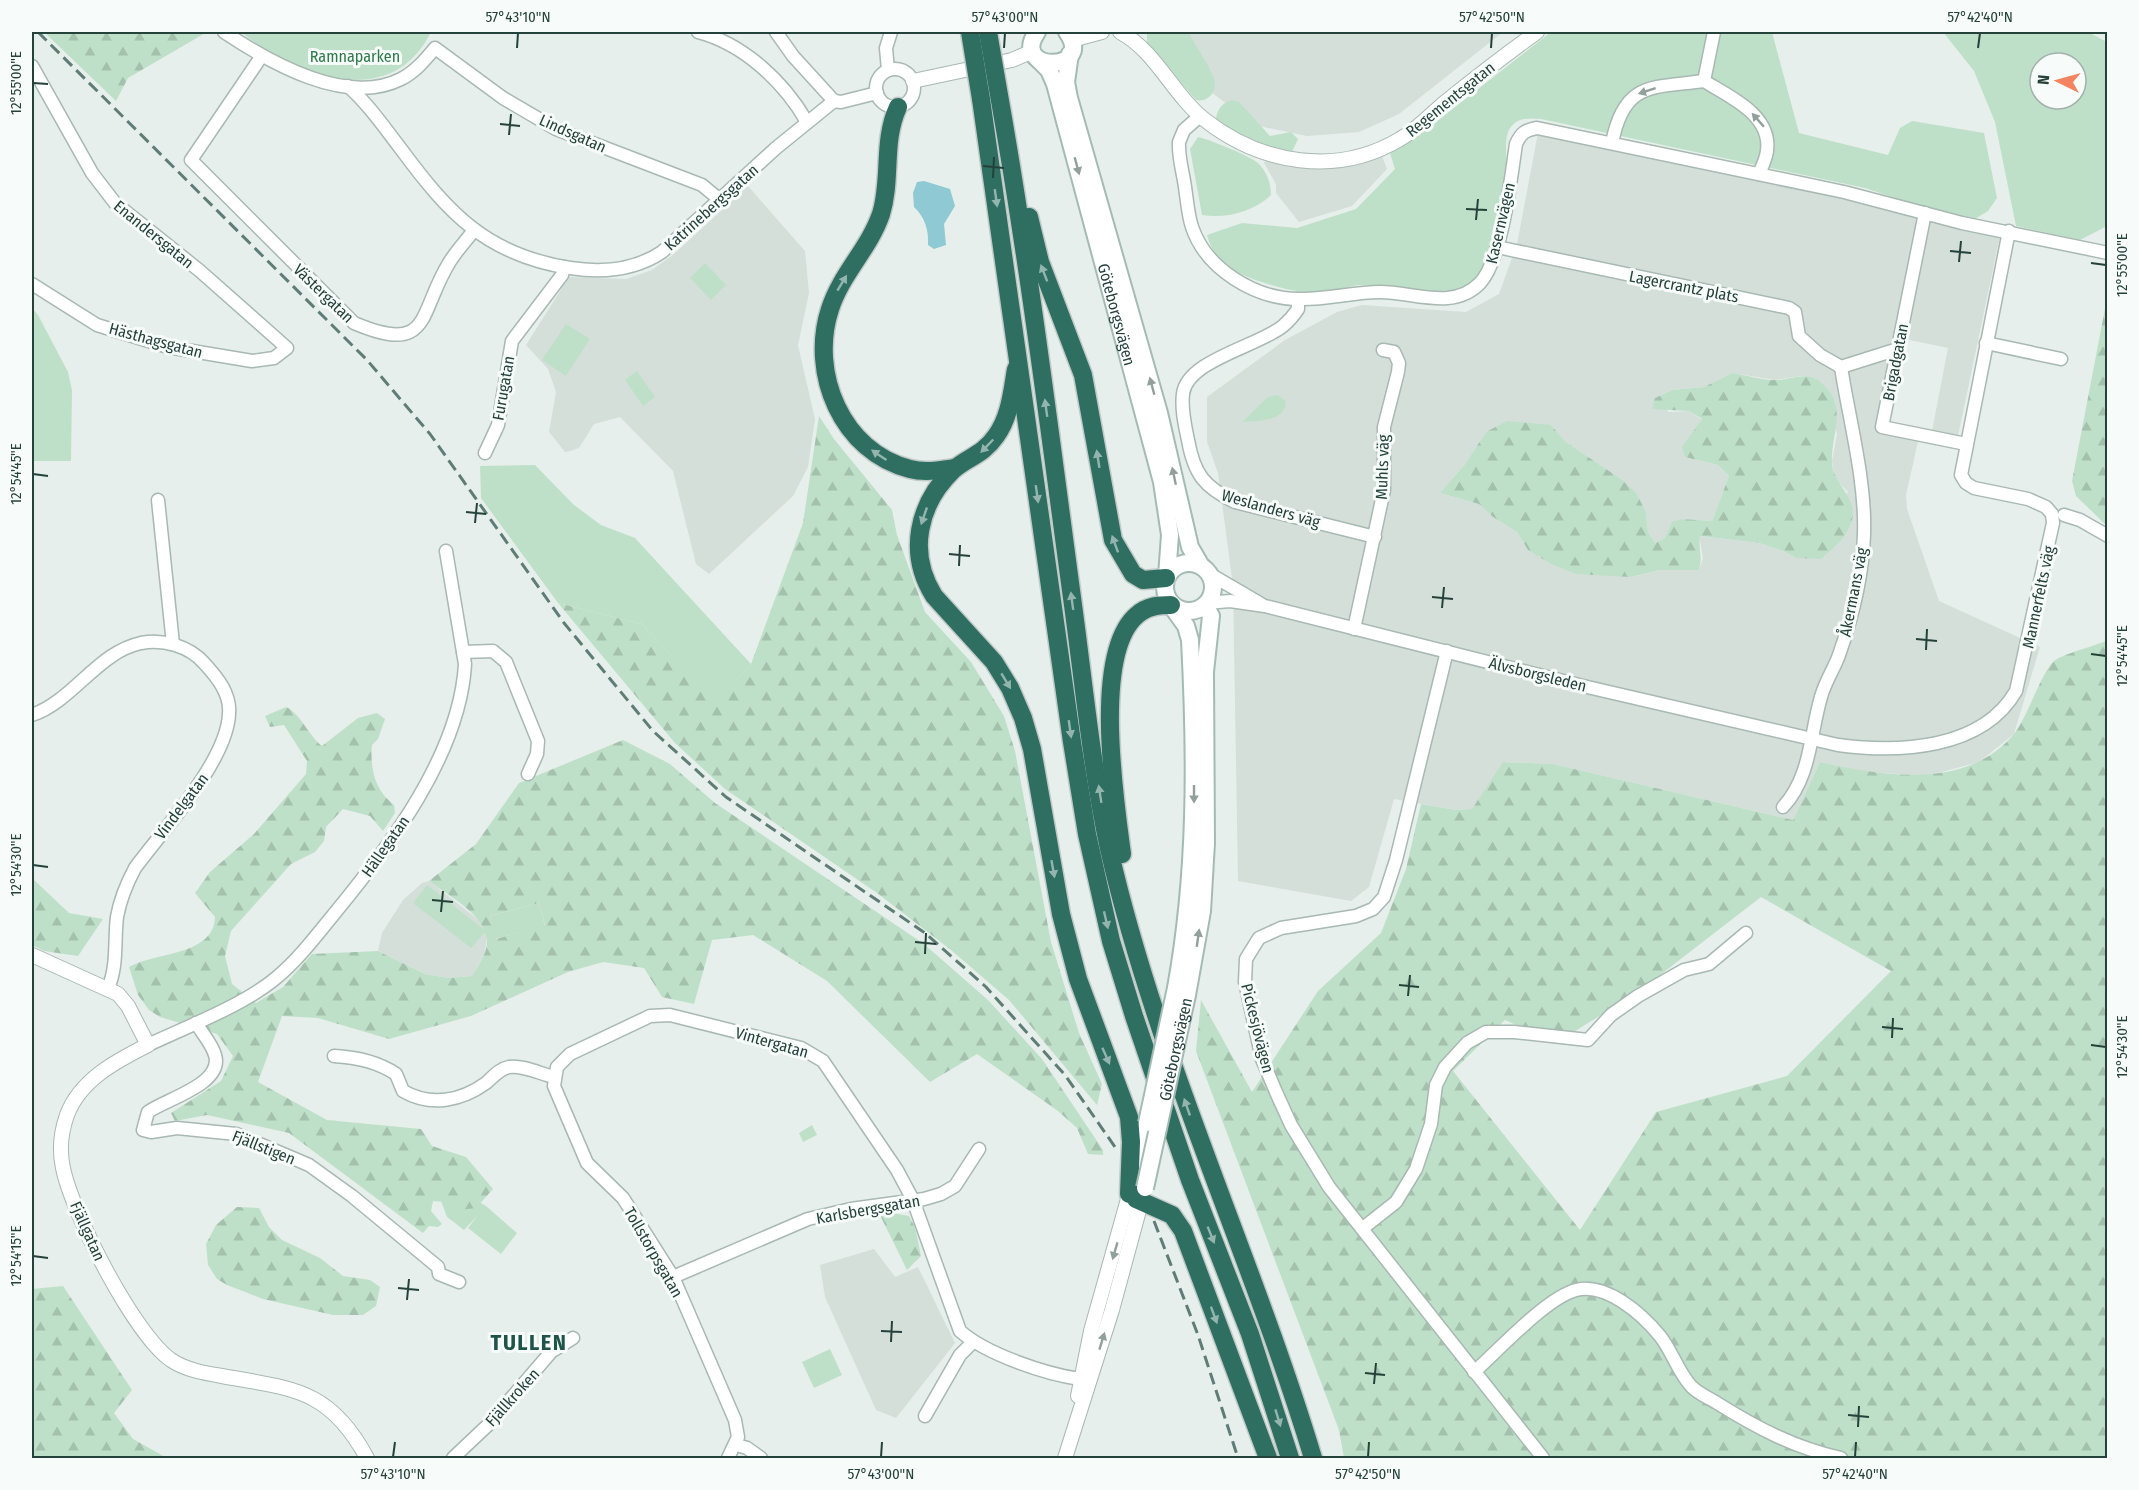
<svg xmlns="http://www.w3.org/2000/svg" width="2139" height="1490" viewBox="0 0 2139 1490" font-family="'Fira Sans Condensed',sans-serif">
	<defs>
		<pattern id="forest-firs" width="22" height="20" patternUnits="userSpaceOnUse" patternTransform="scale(1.5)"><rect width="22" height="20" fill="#bfe0c8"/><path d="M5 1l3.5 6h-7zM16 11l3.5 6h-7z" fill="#a4c1ad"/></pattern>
	</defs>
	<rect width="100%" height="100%" fill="#e6efeb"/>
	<g fill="#d4dfda" fill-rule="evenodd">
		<polygon points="1155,32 1503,32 1399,114 1359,132 1307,136 1254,125 1202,85"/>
		<path d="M1538,133l463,98 -43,205 -26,-5 16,-83 -43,-9 -25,90 39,8 -13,58 1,14 32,92 101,46 -26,87 -35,28 -52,14 -61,-4 -46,-10 -27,58 -240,-56 -49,-2 -32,47 -16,1 -62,-11 -25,88 -18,14 -113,-20 -5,-295 -15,-113 -11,-31v-45l78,-57 52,-28 25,-7 104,7 33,-18 18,-50zM1732,373l43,7 27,-4 14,3 21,55 -5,27 3,17 13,14 -52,66 -13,-7 -24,-8 -60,-7 4,22 -4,12h-39l-28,7 -104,-27 -11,-18 -24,-15 -14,-13 -39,-11 25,-29 21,-32 65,-7 15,17 55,37 25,33 2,20 7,11 10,-5 17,-19 30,2 17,-45 -11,-11 -33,-8 17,-37 -13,-9 -20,1 -14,-14 17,-8 32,-3z"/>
		<polygon points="1376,150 1382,156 1387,169 1352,206 1299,222 1276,193 1276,184 1264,163 1268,156 1307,164"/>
		<polygon points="748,186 805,251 809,293 798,345 815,419 808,467 793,496 709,574 696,564 673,471 620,417 594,424 579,448 570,451 565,452 549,432 556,392 548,369 526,345 569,277 626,279 652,270 674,254"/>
		<polygon points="429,881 480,921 487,931 485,954 472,976 449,978 425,974 378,951 382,933 403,900 422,883"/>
		<polygon points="874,1249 895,1277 918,1267 955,1343 896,1418 876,1410 825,1297 820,1265"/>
	</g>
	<g fill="#bfe0c8" fill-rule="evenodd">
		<path d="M241,32h190c-40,81 -136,44 -190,0z"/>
		<path d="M1147,32h42c6,14 21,34 25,47 4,12 -6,24 -18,21l-49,-57z"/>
		<path d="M1551,32h221l27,101 89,22 12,-27 12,-7 72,12 13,65 -9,13 -15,9 -27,-5 -81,-27 -324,-69c-12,-1 -25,-2 -32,11 -5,10 -2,24 -3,36 -4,33 -9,75 -25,106 -17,33 -84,14 -115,13 -17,-1 -33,8 -49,8 -25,0 -80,-15 -98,-33 -6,-7 -9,-16 -12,-25l35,-12 55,5 59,-19 39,-40 -5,-16 28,-17z"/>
		<path d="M1943,32h145l19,10v184l-27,14 -64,-14 -21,-104 -21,-51zM2040,63h36v36h-36z"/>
		<path d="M1233,100l6,2 31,34 21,-4 7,7 -6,13c-21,-5 -64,-15 -76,-34 2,-10 7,-16 17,-18z"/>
		<path d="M1198,137c8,1 57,21 61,27 8,8 12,20 12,31 -18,17 -45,24 -69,20l-12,-66z"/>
		<polygon points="705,263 726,285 711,300 690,278"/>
		<polygon points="32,308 38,315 68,372 72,390 71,461 32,461"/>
		<polygon points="566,324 590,339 566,376 542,360"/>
		<polygon points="637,371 655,397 643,406 625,380"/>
		<path d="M1278,395l8,6c0,21 -29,20 -44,21l26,-25z"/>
		<polygon points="535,465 574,505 601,525 635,538 751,664 716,704 642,624 558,603 481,498 480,466"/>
		<polygon points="427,885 486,931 471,948 413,903"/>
		<polygon points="539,903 545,926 495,939 490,916"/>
		<polygon points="812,1125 817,1135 803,1142 799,1133"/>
		<polygon points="437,1190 462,1192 486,1206 517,1233 501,1254 468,1228 478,1215 464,1230 447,1217"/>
		<polygon points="830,1349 842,1375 814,1388 802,1362"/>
	</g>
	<g fill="url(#forest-firs)" fill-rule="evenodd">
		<polygon points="44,32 207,32 128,78 116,101"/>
		<polygon points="2107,298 2107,526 2076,496 2072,481"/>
		<path d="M1732,373c14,2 32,8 46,7 13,-1 28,-8 40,0 32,24 13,52 14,82 0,21 26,35 20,58 -5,18 -18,27 -31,39l-25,-1 -13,-7 -24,-8 -59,-7c-2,12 3,21 -1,34h-39l-29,7 -55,-3 -23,-9 -25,-15 -11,-18 -24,-15 -14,-13 -39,-11 25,-29 21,-32 21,-11 44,4 15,17 55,37 15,14 10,19 2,20 7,11 10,-5 7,-16 10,-3 30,2 17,-45 -11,-11 -33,-8 -3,-10 20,-28 -13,-8 -37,-2 3,-11 17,-8 32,-3z"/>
		<polygon points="819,416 834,439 892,510 897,535 925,612 971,662 1004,716 1015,751 1051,942 1079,1033 1102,1084 1097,1105 1009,1000 951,950 877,893 725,789 675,743 558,603 642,624 716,703 751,664 803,523"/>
		<path d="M2106,641l1,817h-763l-5,-28 -143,-379 5,-51 51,92 66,-101 63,-58 25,-64 15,-65 35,6 16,-1 31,-47 50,2 240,56 27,-58c63,14 146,29 194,-28 13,-16 27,-61 40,-73 9,-7 40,-15 52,-20zM1761,897l130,74 -104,105 -131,36 -76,118 -127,-159 52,-51 51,23 82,-51z"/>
		<path d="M286,707c14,6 23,29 36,39l36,-28 19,-5 8,6 -7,20 -6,6c-2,25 3,45 22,60l1,8 -12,18 -13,-15 -27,-7 -17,18 -2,14 -9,11 -24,12 -60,67 -6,25 7,28 24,19 27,-16 29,-33 66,-3 47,23 24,4 23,-2c4,-7 9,-14 12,-21 15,-34 -33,-57 -55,-74l47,-37 43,-61 104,-43 47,24 45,39 209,141 64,56 54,59 61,91v5l-15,-1 -11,-26 -19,-17 -81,-57 -47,28 -103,-101 -74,-46 -41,5 -18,64 -32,-7 -18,-29 -41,-6 -35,10 -97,44 -82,23 -71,-21 -36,-2 -24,66 69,38 94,9 11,17 34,11 27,32 -17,19 -17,2 -12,-8 -14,-1 -2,10 11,13 -4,3 -9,-1 -6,7 -134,-100 -82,-18 -32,6 -4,-8 50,-32 12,-25 -16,-22 -57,-17 -11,-7 -11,-15 -9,-28c26,-15 85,-11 86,-50l-20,-24 15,-21 44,-38 52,-60 1,-13 -23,-36 -14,2 -5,-11zM539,903l6,22 -49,14 -6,-23z"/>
		<polygon points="32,878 69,913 103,919 78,956 44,951 32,945"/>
		<polygon points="237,1207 259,1208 269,1227 282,1240 320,1258 343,1276 370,1280 380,1287 376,1306 363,1315 333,1315 263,1299 227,1285 217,1279 208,1265 206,1244 216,1225"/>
		<polygon points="886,1212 909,1216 915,1227 921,1256 907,1270 880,1215"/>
		<polygon points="63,1286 132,1390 114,1413 133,1439 167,1458 32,1458 32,1289"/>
	</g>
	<path fill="#8ec9d4" d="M924,181l26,8 5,17 -11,18 2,21 -12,4 -6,-4c1,-14 -3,-28 -14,-38l-1,-14 4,-11z"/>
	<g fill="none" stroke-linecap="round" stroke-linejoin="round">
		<defs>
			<g id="minor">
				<path d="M224,32c45,30 122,75 177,47 14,-7 24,-19 34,-31l68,50 53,31 146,56 18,15"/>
				<path d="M698,32c46,12 86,50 109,90"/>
				<polyline points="776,32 793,56 834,101"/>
				<path d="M261,57l-70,103 163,163c78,33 64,-10 95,-60 7,-12 17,-22 25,-33"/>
				<polyline points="32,66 92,173 115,203 200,271 287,348 274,358 252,361 168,347 97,325 32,284"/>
				<circle cx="895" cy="88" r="19"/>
				<polyline points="888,70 886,48 891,32"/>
				<polyline points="1704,81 1714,32"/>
				<path d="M348,86c21,19 36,41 53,63 48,65 86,106 169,119 32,5 65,2 92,-16l114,-104 58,-47 7,1 36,-9"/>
				<path d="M1200,116l-16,14 -5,12c-1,15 4,30 6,45 2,13 3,28 7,40 14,42 63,72 107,72 27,1 54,-7 81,-7 34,0 73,19 100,-9 22,-23 31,-106 36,-139 5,-11 9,-14 21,-16l307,64 118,31 146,30"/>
				<path d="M1612,143c12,-62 40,-55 92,-62 26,16 68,34 63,70 -1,8 -5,16 -8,23"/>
				<polyline points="1925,213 1882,427 1966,444"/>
				<polyline points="1497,247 1789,308 1795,312 1799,336 1820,355 1841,367"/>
				<path d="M1298,299v10c-4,6 -9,12 -15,17 -24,20 -96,34 -100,68 -2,15 2,32 5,46 6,34 16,47 47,62l140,35"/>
				<polyline points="1986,343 2061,359"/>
				<polyline points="1841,367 1898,349"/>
				<polyline points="485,453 498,425 512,341 562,275 564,267"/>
				<polyline points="158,500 173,644"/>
				<polyline points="2064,515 2080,520 2108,536"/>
				<polyline points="1208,573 1261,604"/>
				<path d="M1207,603l23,-2 35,5 318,80 255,59c60,8 144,5 178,-54l37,-168 -1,-9 -6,-7 -18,-8 -54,-11 -8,-5 -5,-8 48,-244"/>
				<polyline points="1354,629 1384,490 1384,427 1398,372 1399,363 1394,352 1383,350"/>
				<polyline points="1447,651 1396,860 1384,897 1373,909 1356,916 1281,928 1259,938 1246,959 1245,982 1262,1059 1276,1092 1291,1125 1329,1187 1543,1458"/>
				<polyline points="463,652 493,651 506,662 538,741 537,754 528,774"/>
				<path d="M32,715c41,-14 66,-63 109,-72 23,-4 48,3 63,20 13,14 27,31 25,51 -2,47 -66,116 -94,154 -8,15 -15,32 -18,49 -3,23 1,49 -9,71"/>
				<path d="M1783,807c28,-30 27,-73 38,-110 4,-15 13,-28 18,-42 13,-37 24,-82 25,-121 2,-53 -15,-115 -23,-167"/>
				<path d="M196,1023c6,10 16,21 19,32 9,29 -49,44 -67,57l-5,18 8,2 26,-4 59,6 73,31 43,31 86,71 1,7 20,8"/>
				<path d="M148,1045c38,-18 96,-40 128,-67 22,-18 40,-42 58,-64 56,-68 126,-160 131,-250l-19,-113"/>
				<path d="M334,1056c21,1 44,6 62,18l7,17c28,16 58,10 83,-8 7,-6 13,-14 23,-16 14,-2 32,7 45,10"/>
				<polyline points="1363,1228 1396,1202 1416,1169 1431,1124 1436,1085 1445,1067 1467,1043 1486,1032 1514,1032 1588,1040 1611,1015 1638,996 1684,970 1709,964 1746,933"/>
				<polyline points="673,1277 808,1219 851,1209 924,1199 941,1194 955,1186 979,1149"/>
				<path d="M1474,1372c25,-22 72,-74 102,-82 30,-8 66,24 84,46 12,15 18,36 31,50 6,7 18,12 26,17 40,25 78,45 124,55"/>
				<polyline points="925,1416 960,1355 973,1342"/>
				<polyline points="737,1445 747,1448 761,1458"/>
				<polyline points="453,1458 489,1424 551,1352 573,1338"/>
				<path d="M728,1458l10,-21 -3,-17 -62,-143 -50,-79 -36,-35 -33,-77 3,-19 13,-13 80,-38 20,-1 131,33 22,13 74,109 16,30 47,131c26,23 85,43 120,48"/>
			</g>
			<g id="tertiary">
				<path d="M1120,32c36,19 53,63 85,88 56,44 132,57 195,19 16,-9 29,-23 43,-35 31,-25 62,-49 94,-72"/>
				<polyline points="1072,40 1102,32"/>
				<polyline points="913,81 1012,60 1033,51"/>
				<path d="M32,955l86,39 10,12 20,39c-32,16 -68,35 -81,70 -6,17 -8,35 -4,53 9,45 71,166 108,192 15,10 33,13 51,16 72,13 108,13 145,82"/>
				<polyline points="1078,1396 1091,1331 1132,1185"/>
				<polyline points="1065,1458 1112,1310 1141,1203"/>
			</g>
			<g id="secondary">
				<path d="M1037,32c-28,41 59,41 30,0"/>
				<polyline points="1070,54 1066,82 1069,98 1159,413 1190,547 1201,566"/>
				<path id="s1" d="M1039,60l10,10 6,14 107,398 8,53 -3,41"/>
				<circle cx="1189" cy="587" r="24"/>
				<path d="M1173,608l13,18 4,14c6,117 7,232 -14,348"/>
				<polyline points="1187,995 1202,911 1206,843 1205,672 1211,616 1205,605"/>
				<polyline points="1135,1173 1147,1123"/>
			</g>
			<g id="motorway">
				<path d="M999,95c30,169 51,340 74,510 11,81 19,164 36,244 48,210 142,404 204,609"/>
				<polyline points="981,99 1072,742 1087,834 1111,941 1134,1016 1190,1180 1250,1334 1290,1458"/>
				<path d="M898,107c-16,35 -6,71 -17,107 -12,35 -40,60 -51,95 -21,64 12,143 80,160 15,4 31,1 45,-1"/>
				<polyline points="1029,217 1040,262 1083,375 1113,540 1133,574 1143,580 1166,578"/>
				<path d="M1016,369c-4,23 -6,48 -20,67 -13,19 -28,21 -43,34 -35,34 -46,83 -19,126l60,66 16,26 13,30 9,31 29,165 17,65 51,138 2,25 -2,52"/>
				<path d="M1122,854c-7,-53 -30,-201 15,-239 10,-9 22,-10 34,-10"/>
				<polyline points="1134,1181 1136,1199 1172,1215 1183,1231 1268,1458"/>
			</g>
		</defs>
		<use href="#minor" stroke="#a8b8b2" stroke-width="15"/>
		<use href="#tertiary" stroke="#a8b8b2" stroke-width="16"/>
		<use href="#secondary" stroke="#a4bbb3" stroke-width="20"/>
		<use href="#motorway" stroke="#c2cac8" stroke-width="21"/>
		<use href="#minor" stroke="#fff" stroke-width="12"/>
		<use href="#tertiary" stroke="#fff" stroke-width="14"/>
		<use href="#secondary" stroke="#fff" stroke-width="16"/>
		<use href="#motorway" stroke="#2f6f62" stroke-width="18"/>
		<g stroke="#5f7d75" stroke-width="3" stroke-dasharray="12 6" stroke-linecap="butt">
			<polyline points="38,32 367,360 430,434 564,623 653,731 726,797 925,933 986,987 1065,1075 1115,1147"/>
			<polyline points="1154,1221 1198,1335 1238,1458"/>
		</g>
		<defs>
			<g id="secondary-bridge">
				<polyline points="1147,1123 1176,988"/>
				<path id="s2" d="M1145,1188l42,-193"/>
			</g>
			<g id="motorway-bridge">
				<polyline points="970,32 981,99"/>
				<polyline points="988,32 999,95"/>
			</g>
		</defs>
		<use href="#secondary-bridge" stroke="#a4bbb3" stroke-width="20" stroke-linecap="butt"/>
		<use href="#motorway-bridge" stroke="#c2cac8" stroke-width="21" stroke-linecap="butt"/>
		<use href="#secondary-bridge" stroke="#fff" stroke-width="16"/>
		<use href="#motorway-bridge" stroke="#2f6f62" stroke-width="18"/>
	</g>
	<defs><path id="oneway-solid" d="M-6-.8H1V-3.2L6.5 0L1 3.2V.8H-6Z" transform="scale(1.5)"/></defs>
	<g fill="#92a09c">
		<use href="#oneway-solid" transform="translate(1647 91) rotate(162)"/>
		<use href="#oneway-solid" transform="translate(1758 120) rotate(-131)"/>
		<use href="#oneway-solid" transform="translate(1077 166) rotate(75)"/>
		<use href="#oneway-solid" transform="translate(1152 386) rotate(-105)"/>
		<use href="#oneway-solid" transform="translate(1174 476) rotate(-102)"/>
		<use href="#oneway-solid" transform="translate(1194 794) rotate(90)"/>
		<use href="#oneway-solid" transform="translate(1198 938) rotate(-82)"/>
		<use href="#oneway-solid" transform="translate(1115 1251) rotate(106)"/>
		<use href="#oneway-solid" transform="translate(1102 1341) rotate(-73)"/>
	</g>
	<g fill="#93b5ae">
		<use href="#oneway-solid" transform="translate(996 198) rotate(82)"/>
		<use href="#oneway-solid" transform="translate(1044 273) rotate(-111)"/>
		<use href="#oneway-solid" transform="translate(842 283) rotate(-59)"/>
		<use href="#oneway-solid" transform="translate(1046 408) rotate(-98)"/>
		<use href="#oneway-solid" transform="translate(987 446) rotate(134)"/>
		<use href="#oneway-solid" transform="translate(879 455) rotate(-146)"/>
		<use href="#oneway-solid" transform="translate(1098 459) rotate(-99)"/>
		<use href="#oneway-solid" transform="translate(1037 494) rotate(82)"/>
		<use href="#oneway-solid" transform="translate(924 516) rotate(109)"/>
		<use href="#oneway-solid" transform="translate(1115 544) rotate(-110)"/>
		<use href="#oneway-solid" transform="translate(1072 601) rotate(-98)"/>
		<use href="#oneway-solid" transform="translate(1006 681) rotate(59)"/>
		<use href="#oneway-solid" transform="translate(1070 729) rotate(82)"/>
		<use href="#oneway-solid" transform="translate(1100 794) rotate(-99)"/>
		<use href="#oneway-solid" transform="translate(1053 869) rotate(80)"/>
		<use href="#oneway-solid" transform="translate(1106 920) rotate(77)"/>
		<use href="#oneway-solid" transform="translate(1106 1056) rotate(66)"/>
		<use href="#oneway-solid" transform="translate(1187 1107) rotate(-109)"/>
		<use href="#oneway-solid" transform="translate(1211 1235) rotate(68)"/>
		<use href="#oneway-solid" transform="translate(1214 1315) rotate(70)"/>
		<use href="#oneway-solid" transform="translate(1278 1418) rotate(73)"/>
	</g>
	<path fill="none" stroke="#24423a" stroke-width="2" d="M517,48l1,-15M1004,48l1,-15M1491,48l1,-15M1978,48l2,-15M33,83l15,1M500,124l20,2M509,135l2,-21M983,166l21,2M993,178l1,-21M1466,209l21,1M1476,220l2,-21M1950,251l21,2M1959,262l2,-21M2091,263l15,2M33,474l15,2M466,512l20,2M475,523l2,-20M949,554l21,2M959,566l1,-21M1432,597l21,2M1442,608l2,-21M1916,639l21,2M1926,650l1,-21M2091,654l15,2M33,865l15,2M432,900l21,2M441,912l2,-21M915,942l21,2M925,954l1,-21M1399,985l20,2M1408,996l2,-21M1882,1027l21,2M1892,1038l1,-20M2091,1045l15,2M33,1256l15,2M398,1288l21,2M407,1300l2,-21M881,1331l21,1M891,1342l1,-21M1365,1373l20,2M1374,1384l2,-21M1848,1415l21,2M1858,1427l1,-21M393,1457l2,-15M881,1457l1,-15M1368,1457l1,-15M1855,1457l1,-15"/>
	<g text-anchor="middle" stroke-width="6" stroke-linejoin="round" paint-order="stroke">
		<g font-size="16" fill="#2d7a4b" stroke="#f7fbf9">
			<text x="355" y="62">Ramnaparken</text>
		</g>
		<g font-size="16" fill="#24423a" stroke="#f7fbf9">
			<text transform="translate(1450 99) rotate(-39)" y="6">Regementsgatan</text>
			<text transform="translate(573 133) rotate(24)" y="6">Lindsgatan</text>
			<text transform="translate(711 207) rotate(-42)" y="6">Katrinebergsgatan</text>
			<text transform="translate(1500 223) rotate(-77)" y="6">Kasernvägen</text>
			<text transform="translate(154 234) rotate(39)" y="6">Enandersgatan</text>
			<text transform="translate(1684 286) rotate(11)" y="6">Lagercrantz plats</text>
			<text transform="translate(324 293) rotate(44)" y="6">Västergatan</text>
			<text dy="6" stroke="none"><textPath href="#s1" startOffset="268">Göteborgsvägen</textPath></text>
			<text transform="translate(156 340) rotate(15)" y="6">Hästhagsgatan</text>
			<text transform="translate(1895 362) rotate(-79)" y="6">Brigadgatan</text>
			<text transform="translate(503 388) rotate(-80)" y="6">Furugatan</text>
			<text transform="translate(1382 467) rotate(-88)" y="6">Muhls väg</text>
			<text transform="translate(1271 508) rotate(16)" y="6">Weslanders väg</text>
			<text transform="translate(1853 592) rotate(-79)" y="6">Åkermans väg</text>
			<text transform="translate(2038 597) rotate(-78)" y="6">Mannerfelts väg</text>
			<text transform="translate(1538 674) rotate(14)" y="6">Älvsborgsleden</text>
			<text transform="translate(181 806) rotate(-53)" y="6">Vindelgatan</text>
			<text transform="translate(385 846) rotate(-55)" y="6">Hällegatan</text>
			<text transform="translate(1258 1028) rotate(76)" y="6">Pickesjövägen</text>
			<text transform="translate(772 1042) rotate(16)" y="6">Vintergatan</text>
			<text dy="6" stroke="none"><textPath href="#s2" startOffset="142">Göteborgsvägen</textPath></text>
			<text transform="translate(264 1147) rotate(22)" y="6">Fjällstigen</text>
			<text transform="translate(868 1209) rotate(-10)" y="6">Karlsbergsgatan</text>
			<text transform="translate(88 1231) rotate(66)" y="6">Fjällgatan</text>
			<text transform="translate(654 1252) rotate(60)" y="6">Tollstorpsgatan</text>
			<text transform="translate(512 1397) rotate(-48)" y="6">Fjällkroken</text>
		</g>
		<g font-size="22" font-weight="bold" letter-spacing="1.5" fill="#1f5548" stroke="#f7fbf9">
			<text x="529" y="1350">TULLEN</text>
		</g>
	</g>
	<rect width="2139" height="1490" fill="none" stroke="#f7fbf9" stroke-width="66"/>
	<g transform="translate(2058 81) rotate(275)"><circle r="28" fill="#f7fbf9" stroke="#a3b1ad" stroke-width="1.5"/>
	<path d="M0-4.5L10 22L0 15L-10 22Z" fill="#f4845f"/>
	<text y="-9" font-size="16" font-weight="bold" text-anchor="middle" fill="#24423a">N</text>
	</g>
	<rect x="33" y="33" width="2073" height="1424" fill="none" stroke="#24423a" stroke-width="2"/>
	<g font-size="15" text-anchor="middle" fill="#24423a">
		<text x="518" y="22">57°43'10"N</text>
		<text x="1005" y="22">57°43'00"N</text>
		<text x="1492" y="22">57°42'50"N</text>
		<text x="1980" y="22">57°42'40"N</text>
		<text transform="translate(16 83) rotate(-90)" y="5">12°55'00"E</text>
		<text transform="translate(2122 265) rotate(-90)" y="5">12°55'00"E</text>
		<text transform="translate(16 474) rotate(-90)" y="5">12°54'45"E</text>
		<text transform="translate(2122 656) rotate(-90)" y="5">12°54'45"E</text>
		<text transform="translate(16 865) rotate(-90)" y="5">12°54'30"E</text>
		<text transform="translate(2122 1047) rotate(-90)" y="5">12°54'30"E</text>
		<text transform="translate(16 1256) rotate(-90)" y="5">12°54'15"E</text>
		<text x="393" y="1479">57°43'10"N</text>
		<text x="881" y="1479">57°43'00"N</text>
		<text x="1368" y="1479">57°42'50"N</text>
		<text x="1855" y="1479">57°42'40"N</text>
	</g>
</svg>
